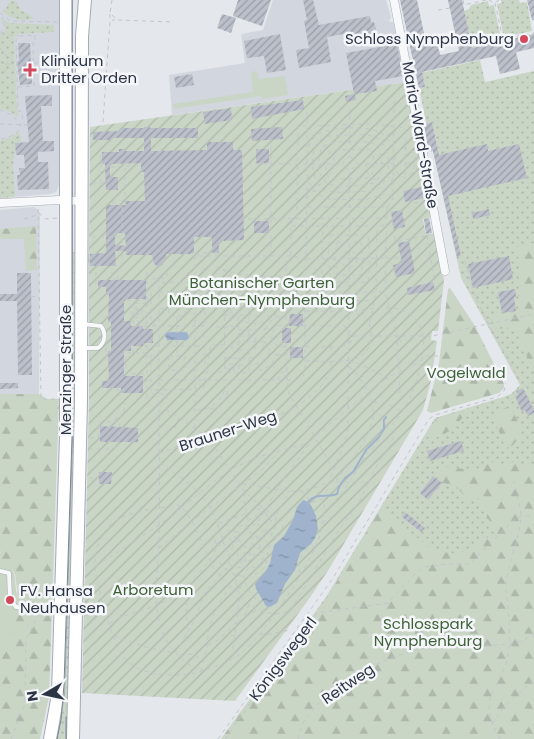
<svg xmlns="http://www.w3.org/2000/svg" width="534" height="739" viewBox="0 0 534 739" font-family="Poppins,sans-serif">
	<defs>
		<pattern id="grass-dots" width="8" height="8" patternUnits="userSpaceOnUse" patternTransform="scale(1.25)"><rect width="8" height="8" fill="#c9d6c5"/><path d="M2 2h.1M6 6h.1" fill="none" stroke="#adb8ab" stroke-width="1.8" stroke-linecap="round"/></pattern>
		<pattern id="forest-firs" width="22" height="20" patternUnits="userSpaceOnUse" patternTransform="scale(1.25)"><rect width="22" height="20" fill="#c9d6c5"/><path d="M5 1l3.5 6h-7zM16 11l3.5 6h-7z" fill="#adb8ab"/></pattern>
		<pattern id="garden-furrows" width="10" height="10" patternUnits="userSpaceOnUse" patternTransform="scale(1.25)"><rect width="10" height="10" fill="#c9d6c5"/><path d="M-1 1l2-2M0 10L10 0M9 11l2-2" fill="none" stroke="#adb8ab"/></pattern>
		<pattern id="water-ripples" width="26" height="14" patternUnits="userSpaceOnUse" patternTransform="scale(1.25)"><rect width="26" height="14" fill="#9fb4cc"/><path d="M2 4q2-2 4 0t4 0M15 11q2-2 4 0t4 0" fill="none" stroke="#8293a7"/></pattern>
		<pattern id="building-hatch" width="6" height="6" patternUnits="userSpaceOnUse" patternTransform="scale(1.25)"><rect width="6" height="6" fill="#bbc0ca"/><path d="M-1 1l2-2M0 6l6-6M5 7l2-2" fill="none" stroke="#989da6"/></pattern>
	</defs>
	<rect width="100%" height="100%" fill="#e4e7ec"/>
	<g fill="#d2d6de">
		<polygon points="0,0 60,0 59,185 56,192 50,194 0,198"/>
		<polygon points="273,0 386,0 391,17 389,21 394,23 396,35 398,35 407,82 172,115 169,75 245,63 241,34 263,30"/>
		<polygon points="34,207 38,210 40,214 39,394 0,394 0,210"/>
	</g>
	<g fill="url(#grass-dots)">
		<path d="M11,0l5,1 5,9 12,7v2c-11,3 -22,0 -31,-8l4,-3z"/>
		<polygon points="501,0 519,0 520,3 527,2 532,31 509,36 503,33 497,4 502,3"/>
		<polygon points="488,1 489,6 494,5 500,34 497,37 496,42 472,48 464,11 469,9 471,5"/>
		<polygon points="3,19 9,23 54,25 54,32 53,32 18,34 14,38 17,111 19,113 17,117 11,112 0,109 0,35 5,30 5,23 2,21"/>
		<polygon points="480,60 485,82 534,71 534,739 223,739 326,597 435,418 503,397 511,394 520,385 461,278 433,151 438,149 432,122 426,123 420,92 419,88 425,87 422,74 416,74"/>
		<polygon points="18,132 21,136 21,142 15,143 15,156 13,160 15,197 0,198 0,141 12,137"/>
		<polygon points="71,252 78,252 70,739 53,739"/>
	</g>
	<g fill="url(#forest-firs)">
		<polygon points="36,226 37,270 26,271 24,239 0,239 0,229"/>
		<polygon points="534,243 534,367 525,353 514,327 497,329 490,318 518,311 519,290 522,279 516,247"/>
		<polygon points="450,288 475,326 504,384 504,388 499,393 431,413 427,411 439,363 448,289"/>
		<polygon points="0,394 39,394 47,399 59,399 49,697 40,739 0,739 0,644 5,644 18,597 15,574 7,560 0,560"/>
		<polygon points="505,408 512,410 520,426 522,435 512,446 506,448 497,427 494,413"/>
		<path d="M463,411l1,4c-7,12 -19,21 -33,24l-5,-3 10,-17z"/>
		<path d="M515,461l19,7v271h-313l17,-24 89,-117 55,-92c21,19 50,54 81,46 10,-3 24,-14 32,-20l-17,-34 -10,2 -13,-15 -9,-1 -10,-8 3,-7 7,-2 29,3 18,-8 8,5z"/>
	</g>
	<polygon fill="url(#garden-furrows)" points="407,82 432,217 423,219 426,235 435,233 444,280 438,331 432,331 431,340 437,341 431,381 423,410 329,569 311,596 235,701 82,693 89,401 89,266 87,254 89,254 90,127"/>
	<g fill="#c9d6c5">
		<polygon points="257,71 259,79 285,76 288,95 262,99 261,96 174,109 173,104 253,92 251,72"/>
		<path d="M0,560h7c10,11 7,22 10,35 2,8 5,7 4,16l-4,1v6l-12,26h-5z"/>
	</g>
	<g fill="url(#water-ripples)">
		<polygon points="167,332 187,332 189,338 187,340 167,340 165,335"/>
		<polygon points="303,500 306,501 311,505 316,516 318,529 315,538 311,544 300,553 295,570 285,584 277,603 270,607 266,606 256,589 255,584 266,571 270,563 274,545 284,536 293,520 297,507"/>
	</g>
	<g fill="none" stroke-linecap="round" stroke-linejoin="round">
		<path stroke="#9fb4cc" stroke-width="2" d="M308,502c9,-10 19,-4 29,-8l2,-7 6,-9 8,-6 13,-22 13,-13 5,-8v-9l2,-3"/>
	</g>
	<g fill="url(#building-hatch)" fill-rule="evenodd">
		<polygon points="238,0 271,0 262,26 233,16"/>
		<polygon points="303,0 313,0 319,25 370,16 371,22 374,22 376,29 373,30 373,33 355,37 354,32 327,37 331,62 299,68 296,50 309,48 304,21 307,20"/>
		<polygon points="400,0 417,0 425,38 436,36 440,55 459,51 448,0 462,0 472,48 534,34 534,48 516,52 520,69 500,74 496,56 422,72 425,87 419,88"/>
		<polygon points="527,0 534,0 534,20 532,20"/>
		<polygon points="222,14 236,18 231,33 217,28"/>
		<polygon points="280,34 286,70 267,73 264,56 247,58 244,41"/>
		<polygon points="18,43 30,43 32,84 20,85 17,61 19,61"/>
		<polygon points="397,44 403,76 375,81 377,91 355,94 356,100 346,102 345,96 354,94 346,53"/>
		<polygon points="192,74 194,85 176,88 174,77"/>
		<polygon points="52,95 52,106 41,106 43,141 54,141 54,151 38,152 38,162 48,162 49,189 18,190 17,175 20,175 19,168 25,168 24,155 16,155 15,143 29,142 25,96"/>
		<polygon points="303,100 304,109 252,119 251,107"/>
		<polygon points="231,108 232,120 205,124 203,112"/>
		<polygon points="432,122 439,155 487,144 488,151 519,144 527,178 448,196 461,256 457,257 433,151 428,152 423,124"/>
		<path d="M144,127h6v1h48v10h-47v13l56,-1v-8h26v8h9l2,90 -25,1v12h-7v-16h-18v16l-3,1h-25v6h-3v4l-4,3 -5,-3 -2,-9h-26v-4h-11l1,15h-26v-12l16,-1v-48h20l-1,-4h20l-1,-29h-3v-9l-31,1v13h8v13h-12l-1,-26h-3v-12h17v-3h6v2h19v-13h-33v2h-18v-8l27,-1v-3h24zM115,233h10l1,13 -11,-1z"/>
		<polygon points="282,127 283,139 252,141 251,129"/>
		<rect x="256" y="149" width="13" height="14"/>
		<polygon points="422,187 424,198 405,202 403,191"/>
		<polygon points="489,209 490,215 473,219 472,213"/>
		<polygon points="402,210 405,227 394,229 391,212"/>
		<polygon points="429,218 432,233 426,234 424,219"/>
		<rect x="254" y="221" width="15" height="12"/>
		<polygon points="409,241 415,273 396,277 393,265 402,263 398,243"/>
		<polygon points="509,256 513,279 473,288 468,264"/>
		<polygon points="17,273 31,273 32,375 18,375 17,301 0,301 0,294 17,294"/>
		<polygon points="98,280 146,280 146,299 124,299 124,321 131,321 131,326 143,326 143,329 153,329 153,343 143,343 143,346 131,346 131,351 124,351 124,376 143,376 143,393 121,393 121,388 102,388 102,381 109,381 108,351 111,351 111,322 108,322 109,295 106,295 106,287 98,287"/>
		<polygon points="433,282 435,290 408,295 407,288"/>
		<polygon points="515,289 516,297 514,298 516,311 502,313 498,292"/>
		<polygon points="290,314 303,314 303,326 289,326"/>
		<rect x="282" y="328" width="9" height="15"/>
		<rect x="290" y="347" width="13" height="11"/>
		<polygon points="0,383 18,383 18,388 0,389"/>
		<polygon points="523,388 534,410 534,413 528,416 525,410 522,412 515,396 518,395 516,391"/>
		<polygon points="100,426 138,428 138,442 100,442"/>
		<polygon points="461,441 464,451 430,461 427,451"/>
		<polygon points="99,472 112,472 111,484 99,484"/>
		<polygon points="433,476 442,483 428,500 420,493"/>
		<polygon points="405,512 425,528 421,532 402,517"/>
	</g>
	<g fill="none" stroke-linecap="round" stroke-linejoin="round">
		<defs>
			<g id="service">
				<path d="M83,324l18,2c5,7 5,16 -3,22h-15"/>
				<polyline points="0,571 9,573 10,599 16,607 59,608"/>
			</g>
			<g id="minor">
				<polyline points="394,0 445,271"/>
				<polyline points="0,203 59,200 81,201"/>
			</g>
			<g id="primary">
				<polyline points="50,739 58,694 66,437 66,0"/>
				<polyline points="73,739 81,401 82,36 85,0"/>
			</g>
		</defs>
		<use href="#service" stroke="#a9aeb7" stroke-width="5"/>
		<use href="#minor" stroke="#a9aeb7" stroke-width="9"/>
		<use href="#primary" stroke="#a3abb8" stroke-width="14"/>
		<g stroke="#c2c5cb" stroke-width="1" stroke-dasharray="4 4" stroke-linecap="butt">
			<polyline points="112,0 110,13 117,20 174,22"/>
			<polyline points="463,0 464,5 486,0"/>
			<polyline points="489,0 494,3 499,0"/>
			<polyline points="495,3 503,39"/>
			<polyline points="438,10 450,8"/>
			<polyline points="0,13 10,21 57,22"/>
			<polyline points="110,14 110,20 115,20"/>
			<polyline points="0,33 4,28 4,24 1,20 4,17"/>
			<polyline points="1,34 19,36"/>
			<polyline points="503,41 503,39 534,33"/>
			<path d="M0,48c10,8 7,14 5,24l-5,2"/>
			<polyline points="34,63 55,62"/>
			<polyline points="8,64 16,64"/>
			<polyline points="18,87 34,86 33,43 35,42 35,35 19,36 16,39 18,111 21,111 24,124"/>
			<path d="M0,110l12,5 9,10c-2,9 -12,13 -21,14"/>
			<polyline points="103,122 110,20"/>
			<polyline points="0,124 28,125"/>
			<path d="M328,136c12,0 40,-4 49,2 17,10 15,51 -6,53 -12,1 -37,3 -46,-1 -14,-6 -16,-37 -7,-48 3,-3 6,-4 10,-6z"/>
			<path d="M370,142c4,2 7,3 9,7 4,8 3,28 -4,33 -7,5 -34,4 -43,3 -15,-1 -17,-31 -8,-39 8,-6 36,-4 46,-4z"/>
			<polyline points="101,147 101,183"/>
			<polyline points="307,147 307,112"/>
			<path d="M403,148c17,0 15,25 2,30l-7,-4c-6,-9 -5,-20 5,-26z"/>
			<path d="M369,149l4,4c1,8 3,20 -5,25l-35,1 -5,-2c-3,-9 -4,-23 6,-27z"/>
			<polyline points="350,156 342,164 350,171 358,164 350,156 350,105"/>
			<polyline points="247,164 342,164"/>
			<polyline points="358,164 414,163"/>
			<polyline points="126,166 138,166 138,164"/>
			<polyline points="111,167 125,166 125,197 122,201 122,272"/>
			<path d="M393,178c-11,28 -38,21 -63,21 -21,-5 -24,-20 -23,-39 0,-10 1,-17 9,-24 9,-10 52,-10 63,-4 8,3 11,10 15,17"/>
			<polyline points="307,179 306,259 322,259 323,219"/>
			<polyline points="92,183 105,183"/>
			<polyline points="378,196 386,207"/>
			<polyline points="392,197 367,172 366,158 393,130"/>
			<polyline points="307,198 333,171 334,156 307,130"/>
			<polyline points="414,203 424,201"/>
			<polyline points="113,204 114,201"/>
			<polyline points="308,207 386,207"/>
			<polyline points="387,207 385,292 397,335 400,394"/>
			<polyline points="387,207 393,198 394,100"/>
			<polyline points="38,209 41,399 58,399"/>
			<polyline points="39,213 46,219 58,218"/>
			<polyline points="24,219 37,215"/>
			<polyline points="248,219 386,218"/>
			<polyline points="392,221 395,242 430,235"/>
			<polyline points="292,226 385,226"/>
			<polygon points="330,235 368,235 370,258 368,282 330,282 330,269 328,258"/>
			<polyline points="427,236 434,277"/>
			<polyline points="92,237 122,237"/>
			<polygon points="337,242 361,242 363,258 361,275 337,275 335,258"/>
			<circle cx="349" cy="259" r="8"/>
			<polyline points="271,255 271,142"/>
			<polyline points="291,255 291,226 293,218 297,216 298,126 369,124 401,127 406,133 405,178"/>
			<polyline points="198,256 198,253 219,253 219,255"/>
			<polyline points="465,261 475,296 489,325 522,384"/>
			<polyline points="223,269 227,276 234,274"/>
			<polyline points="96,272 96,288"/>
			<polyline points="112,272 112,279 118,279"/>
			<polyline points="147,272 147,327"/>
			<polyline points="151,272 151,279 167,278 167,271"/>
			<polyline points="204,272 204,268 211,265 230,272 254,276 286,277"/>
			<polyline points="159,278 159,394"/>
			<polyline points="118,280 118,272"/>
			<polygon points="199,282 204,285 205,288 205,326 157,326 151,322 151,283"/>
			<polyline points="159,292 295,292 303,295"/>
			<polyline points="324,292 331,292 331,326"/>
			<polyline points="331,292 385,292"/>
			<polyline points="177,293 177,303 169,303 169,316 177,316 177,331"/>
			<polyline points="278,293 279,299 286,301"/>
			<polyline points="295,293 296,297"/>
			<polyline points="31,297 38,296"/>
			<polyline points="127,300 146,300"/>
			<path d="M216,300c20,0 52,-7 60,17 -15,9 -16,30 1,38 -11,24 -39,17 -61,17"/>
			<polyline points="224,301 225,372"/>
			<polyline points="229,301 229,308 234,308 234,300"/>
			<polyline points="238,301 239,372"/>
			<polyline points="249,301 249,322"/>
			<path d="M349,302c10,-3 16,0 25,-2"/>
			<polyline points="177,303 185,303 185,316 178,316"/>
			<circle cx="138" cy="311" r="4.5"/>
			<path d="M239,307c14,0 24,-1 31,12"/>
			<polyline points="272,307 279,299"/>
			<polyline points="160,309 168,309"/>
			<polyline points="186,309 194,309"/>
			<polyline points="231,309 231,327"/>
			<polyline points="135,310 138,309 139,310 138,312 136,310"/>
			<path d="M306,311c14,0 28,1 42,0 21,-1 43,-9 63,4 29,20 1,86 -16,107 -3,3 -7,4 -10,7 -5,6 -6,13 -12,19 -3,2 -4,1 -6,4 -11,20 -24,44 -42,58"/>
			<polyline points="138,312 138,323 147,323"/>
			<polyline points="224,315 255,315 262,321 265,330 239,330"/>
			<polyline points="277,317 286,317"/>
			<polyline points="146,318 132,318 132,303 146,303"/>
			<polyline points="133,319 133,322 136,326 156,326"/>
			<polyline points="370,322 376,292 377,226"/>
			<polyline points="303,326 345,326 345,330 353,332 354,336 351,342 344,343 345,347 303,347"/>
			<polyline points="216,327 238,327"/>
			<polyline points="286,328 286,257"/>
			<polyline points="249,331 249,342"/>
			<polygon points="167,332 187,332 190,334 190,338 187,341 167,341 164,338 164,334"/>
			<polyline points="201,336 206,336"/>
			<polyline points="239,336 255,336"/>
			<polyline points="354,336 432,336 534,314"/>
			<polyline points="398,339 421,359"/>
			<polyline points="177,341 177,355"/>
			<polyline points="286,343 287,380 289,394 333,468"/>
			<polyline points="147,346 147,401"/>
			<polygon points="156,346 205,346 205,384 203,389 151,390 151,350"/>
			<polyline points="232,346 232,362"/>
			<path d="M286,347c-15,0 -18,-11 -9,-21l9,-2"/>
			<polyline points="106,348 106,360 108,360"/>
			<polyline points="239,350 254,350 256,346 255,323 240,322"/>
			<polyline points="249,351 249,372"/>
			<polyline points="133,353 133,349 136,346 156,346"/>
			<polyline points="147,353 126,353 126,374 147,374"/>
			<polyline points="277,355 286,354"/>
			<rect x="169" y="356" width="16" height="14"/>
			<path d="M225,358c18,0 34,5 40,-16h-26"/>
			<path d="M306,361c30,0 75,8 63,-39l-7,-7 -10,-3"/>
			<path d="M349,361c13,3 38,14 45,25 4,5 7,12 11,17"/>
			<polyline points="160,363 168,363"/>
			<polyline points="186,363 195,363"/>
			<path d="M239,365c14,0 24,1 31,-13"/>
			<polyline points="272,365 280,373"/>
			<polyline points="177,371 177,379"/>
			<polyline points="229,372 229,364 234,364 234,372"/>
			<polyline points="206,374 208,372 208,360 211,345 238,345"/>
			<path d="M159,380h128c8,0 17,0 18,-10v-65l-2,-9 20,-4 -1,-8v-25l76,-1"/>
			<polyline points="278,380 280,373 286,371"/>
			<polyline points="107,390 118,390 118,388"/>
			<polyline points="151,401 151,394 167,394 167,401"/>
			<path d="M159,401c0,47 1,95 0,142 -1,28 -7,57 2,84 6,21 21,35 40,44l7,-26c-3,-16 14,-54 28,-63l-1,-7"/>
			<polyline points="374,402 388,404 400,411"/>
			<path d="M159,405l36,23 13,10 37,54 17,15 20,14 1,10c-4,6 -11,9 -13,15 -5,8 0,18 -9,25 -15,13 -40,1 -45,-16 -3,-10 0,-22 2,-31"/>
			<path d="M197,410c16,-1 25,-9 29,-25 4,10 -2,18 -10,24l-8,-1"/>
			<polyline points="373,411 384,418 386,428"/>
			<polyline points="160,425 168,429"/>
			<polyline points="175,428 179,418"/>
			<path d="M195,428v-172h96c17,2 24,9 30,25"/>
			<polyline points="177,436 183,444"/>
			<polyline points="90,438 99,438"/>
			<polyline points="98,438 99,422 113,422 118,416 124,416 124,401"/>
			<polyline points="89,449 111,449 118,446 120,422 113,422"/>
			<path d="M159,453c46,-17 143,-30 168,-76 5,-9 4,-20 4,-30"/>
			<path d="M160,463c25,17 46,30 57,59 4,10 5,21 11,30"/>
			<polyline points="89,478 99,478"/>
			<path d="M336,481c20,-29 51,-57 30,-93 -5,-8 -9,-16 -17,-21"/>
			<path d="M243,484l46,7h13l12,-3 15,-6h40c2,-5 4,-10 7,-15 8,-14 21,-24 18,-43"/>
			<polyline points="302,491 312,503 321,499 324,500"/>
			<polyline points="245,493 244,502 248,518 246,524 248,531 257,537 263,531 266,531"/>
			<polyline points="266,513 268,519 266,524 266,531 272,533"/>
			<polyline points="269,519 272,521 274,525"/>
			<polyline points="248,521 255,516 262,517"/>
			<polyline points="226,522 230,532 230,539 233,546"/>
			<polyline points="323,522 331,517"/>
			<polyline points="219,523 262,508"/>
			<polyline points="257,523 262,530"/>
			<polyline points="252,535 253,547"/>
			<polyline points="257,537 260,543 259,555 266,565"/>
			<polyline points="277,537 270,537 275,529 276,516 289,491"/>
			<polyline points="259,538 263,537 267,543"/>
			<polyline points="239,539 241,544 249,549 251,547 258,549 262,547 264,548 268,543"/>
			<polyline points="236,540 233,533 239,527 245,524"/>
			<polyline points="216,544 229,532 242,532"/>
			<polyline points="217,544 226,550"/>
			<polyline points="242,546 237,555 245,562 251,560 249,550"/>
			<polyline points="159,548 192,521 263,469 278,452"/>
			<polyline points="263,549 263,560"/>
			<polyline points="252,555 259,555"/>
			<polyline points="240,560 243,567 257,567 260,565 261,558"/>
			<polyline points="242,560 244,552 246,555"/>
			<polyline points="245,562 246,555 249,552"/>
			<polyline points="229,565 229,553 243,532 257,523 265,512 277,489 314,437 386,378 414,365 428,356 438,356"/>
			<polyline points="230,565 236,568 242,567"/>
			<polyline points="96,566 159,525 229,470 258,457 308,443"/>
			<path d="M300,573c-3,-14 1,-24 15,-27"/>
			<polyline points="186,585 187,634"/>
			<polyline points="239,589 245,584"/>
			<path d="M237,591l-4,-2 -19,-20 -22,-48 -10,-14 -4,-2 -7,1c-20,4 -46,5 -61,19 -10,10 -16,28 -15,42 1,16 15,66 23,80 3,7 8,13 14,18 17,11 44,12 63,8 15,-4 32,-10 45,-19 24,-18 69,-87 79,-116 5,-15 4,-32 8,-48 5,-21 17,-40 21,-61l2,-258"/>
			<polyline points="243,595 247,588"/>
			<path d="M240,597c5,2 10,7 16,11 9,6 25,8 35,2l46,-77 22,-31 10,-20"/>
			<polyline points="246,617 257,610"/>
			<path d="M110,623c17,-11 37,-12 54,-21 15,-7 40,-34 51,-48"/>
			<polyline points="260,634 265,635 290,630"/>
			<polyline points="114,636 149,648 175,653 193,623 206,591 229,565"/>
			<polyline points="235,636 231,635 229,630 232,625 244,618 249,604"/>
			<path d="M235,639l30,-27c-6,-13 -32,-31 -15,-45"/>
			<polyline points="208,645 218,640 229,630"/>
			<path d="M180,656c11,-2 14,-4 22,5"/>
			<polyline points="234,657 233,648 240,597 236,583"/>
			<polyline points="492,724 505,706 534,679"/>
			<polyline points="11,739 25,704 26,639 39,613"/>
			<polyline points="218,739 333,578 429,419 435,415 497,397 504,391 506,383"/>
			<polyline points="225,739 287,652 317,613 388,603 415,574 424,567 446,564 469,564 514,520 521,516 534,516"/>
			<path d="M298,739c2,-7 4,-16 8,-21 26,-38 94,-70 139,-73 25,-2 69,6 89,-11"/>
			<path d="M500,739c-26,-44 1,-46 8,-85 3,-12 1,-36 0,-49 -1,-7 -2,-13 -2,-19 1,-24 15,-49 15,-71 -1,-11 -5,-23 -7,-34"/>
		</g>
		<use href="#service" stroke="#f7f8fa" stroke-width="4"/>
		<use href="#minor" stroke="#f7f8fa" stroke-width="8"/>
		<use href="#primary" stroke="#fff" stroke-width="12"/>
		<g stroke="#7d8696" stroke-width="1">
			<polyline points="57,739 61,720 64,685 72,437 72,0"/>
			<polyline points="66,739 66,717"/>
		</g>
	</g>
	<g fill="#d1495b" stroke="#f4f6f9" stroke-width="2">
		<circle cx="524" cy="39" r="5"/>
		<path d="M27.5 62.5h5v5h5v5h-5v5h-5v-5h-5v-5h5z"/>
		<circle cx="10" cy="600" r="5"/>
	</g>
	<g text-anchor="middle" stroke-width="5" stroke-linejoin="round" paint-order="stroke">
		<g font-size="15" fill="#2b3445" stroke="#f4f6f9" text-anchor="start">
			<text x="514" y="44" text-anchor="end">Schloss Nymphenburg</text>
			<text x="41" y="66">Klinikum<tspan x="41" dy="17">Dritter Orden</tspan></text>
			<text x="20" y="596">FV. Hansa<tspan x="20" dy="17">Neuhausen</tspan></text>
		</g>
		<g font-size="15" fill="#2b3445" stroke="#f4f6f9">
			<text transform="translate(420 135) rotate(80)" y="5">Maria-Ward-Straße</text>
			<text transform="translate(66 370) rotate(-90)" y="5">Menzinger Straße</text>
			<text transform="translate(228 431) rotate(-18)" y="5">Brauner-Weg</text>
			<text transform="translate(283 659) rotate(-53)" y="5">Königswegerl</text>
			<text transform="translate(348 684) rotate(-34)" y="5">Reitweg</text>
		</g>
		<g font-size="15" fill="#3f6138" stroke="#f4f6f9">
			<text x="262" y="288">Botanischer Garten<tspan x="262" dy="17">München-Nymphenburg</tspan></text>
			<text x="466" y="378">Vogelwald</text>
			<text x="153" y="595">Arboretum</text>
			<text x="428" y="629">Schlosspark<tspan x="428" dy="17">Nymphenburg</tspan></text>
		</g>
	</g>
	<g transform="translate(45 694) rotate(261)" stroke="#f4f6f9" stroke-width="4" paint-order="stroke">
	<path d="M0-4L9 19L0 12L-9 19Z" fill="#2b3445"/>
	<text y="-8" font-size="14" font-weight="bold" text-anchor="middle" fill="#2b3445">N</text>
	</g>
</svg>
